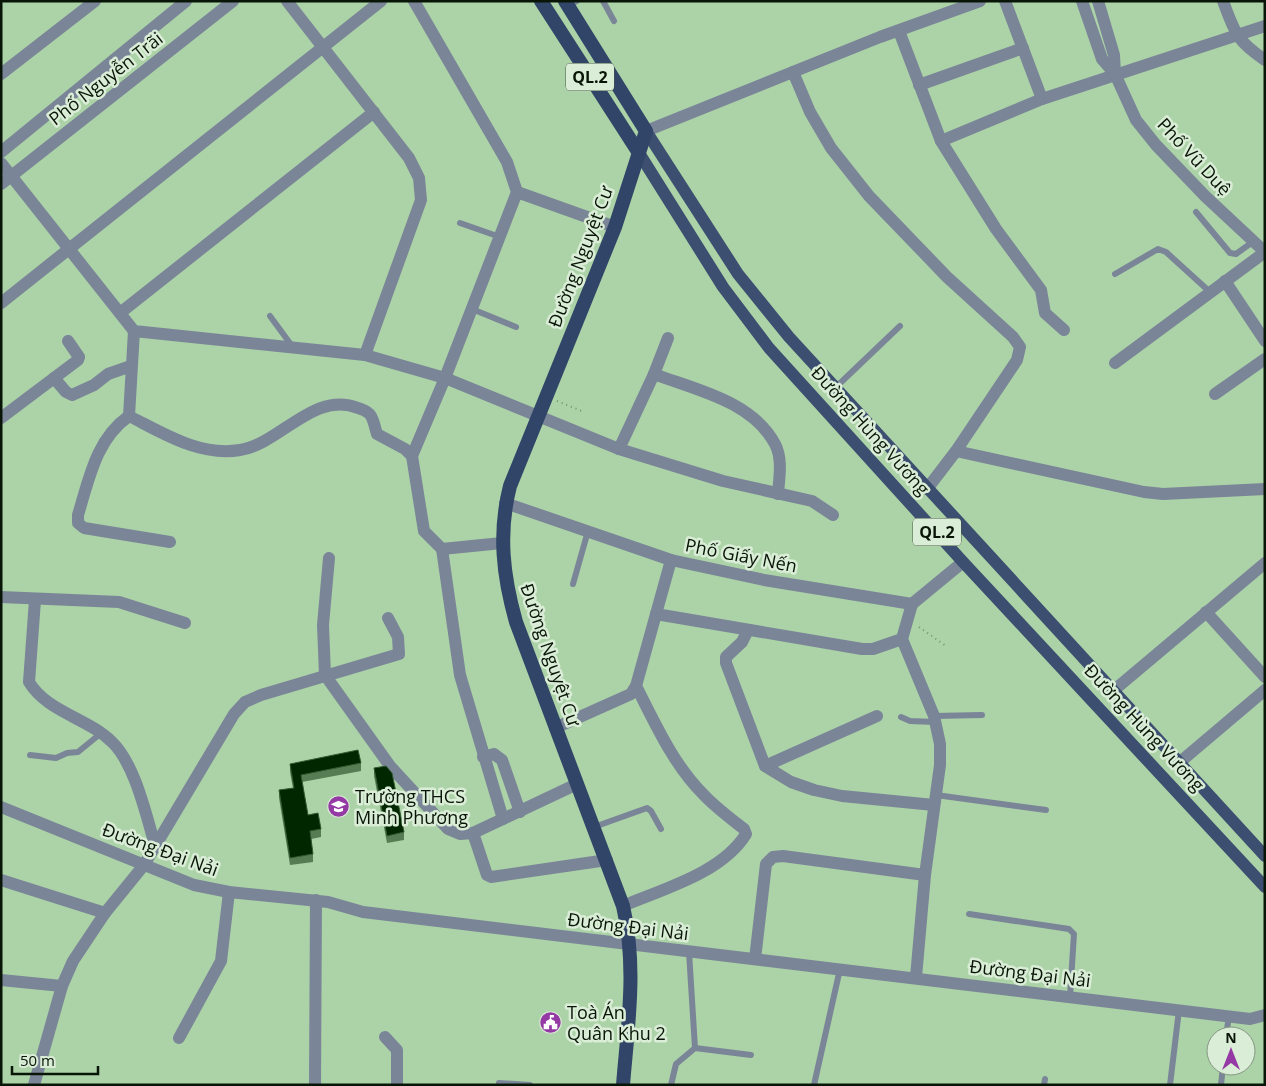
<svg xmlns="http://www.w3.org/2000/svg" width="1266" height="1086" viewBox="0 0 1266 1086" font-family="'Open Sans',sans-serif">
	<rect width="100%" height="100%" fill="#acd2a7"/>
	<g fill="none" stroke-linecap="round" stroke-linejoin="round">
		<g stroke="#759371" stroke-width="2" stroke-dasharray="1 4" stroke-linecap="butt">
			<polyline points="557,401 584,412"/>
			<polyline points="919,627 946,646"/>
		</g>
		<g stroke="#7a8598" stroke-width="6">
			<polyline points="603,1 614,21"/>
			<polyline points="568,6 577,1"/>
			<polyline points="1196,212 1230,253 1236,254 1254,241"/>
			<polyline points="460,223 500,237"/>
			<polyline points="1115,274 1158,249 1166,252 1210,292"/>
			<polyline points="472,309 516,327"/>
			<polyline points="270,316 292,346"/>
			<polyline points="835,388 900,326"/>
			<polyline points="573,584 588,531"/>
			<polyline points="934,716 982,715"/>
			<polyline points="901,717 910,721 935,722"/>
			<polyline points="30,755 56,758 67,753 78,752 100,734"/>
			<polyline points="936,795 1046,810"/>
			<polyline points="594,827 647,808 651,811 661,829"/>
			<polyline points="969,914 1069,929 1074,934 1070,996"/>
			<polyline points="689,952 695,1048"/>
			<polyline points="1226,1036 1229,1016"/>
			<polyline points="499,1083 530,1085"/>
			<polyline points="671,1085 676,1064 695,1048 751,1055"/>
			<polyline points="814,1085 840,969"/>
			<polyline points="1044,1085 1045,1079"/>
			<polyline points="1170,1085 1179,1010"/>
			<polyline points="1221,1085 1223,1066"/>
		</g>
		<g stroke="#7a8598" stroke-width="12">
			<polyline points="287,1 409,158 419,178 421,200 365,355"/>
			<polyline points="414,1 507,162 517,192 445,378 412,456 424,531 442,549 502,543"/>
			<polyline points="1005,1 1042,99"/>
			<path d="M1223,1c12,32 13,39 42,59"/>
			<polyline points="899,31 941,141 996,229 1041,290 1045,313 1064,330"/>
			<polyline points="793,72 810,112 831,148 869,196 947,277 1013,337 1020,347 1017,360 956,451 927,489"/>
			<polyline points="1,74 95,1"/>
			<polyline points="919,85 1023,48"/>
			<polyline points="646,131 880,37 980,1"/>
			<polyline points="941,141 1042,99 1265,26"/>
			<polyline points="1,163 134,331 365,355 445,378 619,449 723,481 812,501 833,515"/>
			<polyline points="517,192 615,227"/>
			<polyline points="1225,281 1265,341"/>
			<polyline points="1,303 381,1"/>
			<polyline points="120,313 374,112"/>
			<polyline points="1115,363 1265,252"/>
			<polyline points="654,374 668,338"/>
			<polyline points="54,378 66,392 72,395 94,385 108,374 131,366"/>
			<polyline points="1215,394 1265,359"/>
			<path d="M129,416c34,17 71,41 111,34 40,-6 74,-60 118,-42 5,2 10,3 13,8 3,5 4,12 6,18l28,15 7,7"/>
			<path d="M129,416c-33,23 -40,63 -51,99v8l6,5 86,14"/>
			<polyline points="129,416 134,331"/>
			<polyline points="1,418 78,360 79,357 68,341"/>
			<path d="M619,449l35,-75c42,16 98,27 121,70 8,15 4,35 3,50"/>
			<polyline points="956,451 1144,492 1163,494 1265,489"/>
			<polyline points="505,503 671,560 764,580 912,604 963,562"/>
			<polyline points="442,549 460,675 503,819"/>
			<polyline points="329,558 323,625 325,675 390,766 448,829 460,834 473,833 577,784"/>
			<polyline points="1,597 119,602 185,623"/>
			<path d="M35,600l-6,82c18,30 59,36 83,60 23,22 34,73 43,103"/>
			<polyline points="912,604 902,639 934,716 940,744 940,765 925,875 916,977"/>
			<polyline points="1206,612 1265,677"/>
			<polyline points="656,614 862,649 873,649 902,639"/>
			<polyline points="748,630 742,642 726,657 726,663 765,766 791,782 814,790 842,796 934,805"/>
			<polyline points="1113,691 1265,563"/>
			<polyline points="555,728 631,694 636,686 671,560"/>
			<polyline points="483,757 494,754 502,760 520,812"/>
			<polyline points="1180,762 1265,690"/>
			<polyline points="765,766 877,716"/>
			<polyline points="473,833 487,875 491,877 607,860"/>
			<polyline points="1,880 105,913"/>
			<path d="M623,906c40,-17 99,-33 123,-72l-2,-5c-14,-11 -29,-22 -41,-35 -30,-30 -48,-71 -67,-108"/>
			<polyline points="755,959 766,864 773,857 783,856 925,875"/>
			<polyline points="1,980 62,986"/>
			<polyline points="385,1037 397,1050 397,1085"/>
			<polyline points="179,1038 221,961 229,892"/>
			<polyline points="34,1085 62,986 73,961 105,913 144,865 234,714 245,702 261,695 399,654 398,637 388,618"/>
			<polyline points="315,1085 316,900"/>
		</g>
		<g stroke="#7a8598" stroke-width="12">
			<polyline points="1082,1 1102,59 1115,74 1136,120 1156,145 1205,196 1265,252"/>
			<polyline points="1098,1 1114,55 1115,74"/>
			<polyline points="1,152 186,1"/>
			<polyline points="1,184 233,1"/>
			<path d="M1,807l193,78 35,7 99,10 35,10c295,37 592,70 887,107l15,-4"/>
		</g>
		<g stroke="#3c4f70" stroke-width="12">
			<polyline points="646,131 738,274 789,337 1265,856"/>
			<polyline points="639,153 723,287 769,348 963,562 1265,887"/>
		</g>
		<g stroke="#314568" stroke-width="14">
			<polyline points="541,1 639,153"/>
			<path d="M565,1l81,130 -31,96 -105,259c-12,47 -7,90 6,136l107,284c14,60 5,118 0,179"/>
		</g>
	</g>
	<g fill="#567c54">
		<polygon points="361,763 361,771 302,782 308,815 321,829 321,837 311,839 313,854 313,862 290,865 279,798 279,790 293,788 290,772 290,764"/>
		<polygon points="374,768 404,832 404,840 387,843 374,776"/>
	</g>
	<g fill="#002700" stroke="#345a32">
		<polygon points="358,750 361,763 301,775 308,815 318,813 321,829 310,831 313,854 290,858 279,790 294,788 290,764"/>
		<polygon points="386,766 392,773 404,832 387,836 374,768"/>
	</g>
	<defs>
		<symbol id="school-disc" viewBox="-11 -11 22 22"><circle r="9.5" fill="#953aa5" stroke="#daedd7"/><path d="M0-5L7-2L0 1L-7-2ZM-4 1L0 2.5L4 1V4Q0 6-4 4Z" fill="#fff"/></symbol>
		<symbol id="civic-disc" viewBox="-11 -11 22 22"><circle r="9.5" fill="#953aa5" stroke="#daedd7"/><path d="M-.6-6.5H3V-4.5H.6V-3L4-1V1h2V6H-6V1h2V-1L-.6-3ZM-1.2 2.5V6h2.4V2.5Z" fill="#fff"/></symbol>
	</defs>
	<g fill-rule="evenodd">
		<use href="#school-disc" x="326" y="794" width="25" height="25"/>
		<use href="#civic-disc" x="538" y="1010" width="25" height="25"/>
	</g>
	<g text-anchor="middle" stroke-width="5" stroke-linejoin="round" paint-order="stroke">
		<g fill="#daedd7" stroke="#485645" stroke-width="1">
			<rect x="566" y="63.5" width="48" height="27" rx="4"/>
			<rect x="913" y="518.5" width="48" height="27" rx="4"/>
		</g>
		<g font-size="16" font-weight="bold" fill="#091607">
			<text x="590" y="83">QL.2</text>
			<text x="937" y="538">QL.2</text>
		</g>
		<g font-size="18" fill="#091607" stroke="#daedd7">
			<text transform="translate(106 79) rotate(-38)" y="6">Phố Nguyễn Trãi</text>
			<text transform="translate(1194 157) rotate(47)" y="6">Phố Vũ Duệ</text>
			<text transform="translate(581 257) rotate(-69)" y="6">Đường Nguyệt Cư</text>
			<text transform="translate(870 431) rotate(48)" y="6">Đường Hùng Vương</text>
			<text transform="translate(741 556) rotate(11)" y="6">Phố Giấy Nến</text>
			<text transform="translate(550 655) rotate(71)" y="6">Đường Nguyệt Cư</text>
			<text transform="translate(1144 728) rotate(47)" y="6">Đường Hùng Vương</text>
			<text transform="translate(160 850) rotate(20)" y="6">Đường Đại Nải</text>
			<text transform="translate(628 927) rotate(7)" y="6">Đường Đại Nải</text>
			<text transform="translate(1030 974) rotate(7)" y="6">Đường Đại Nải</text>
		</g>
		<g font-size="18" fill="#091607" stroke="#daedd7" text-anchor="start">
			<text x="355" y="803">Trường THCS<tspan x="355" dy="21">Minh Phương</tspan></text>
			<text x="567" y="1019">Toà Án<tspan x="567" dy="21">Quân Khu 2</tspan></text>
		</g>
	</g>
	<rect width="1266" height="1086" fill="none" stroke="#091607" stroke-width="5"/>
	<g transform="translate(1231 1051)"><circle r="24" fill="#daedd7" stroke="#869784"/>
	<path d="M0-4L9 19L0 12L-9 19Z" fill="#953aa5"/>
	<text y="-8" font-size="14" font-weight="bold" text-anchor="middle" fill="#091607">N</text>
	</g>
	<path d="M12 1066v8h86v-8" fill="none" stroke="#091607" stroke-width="2.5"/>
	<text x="20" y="1066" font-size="15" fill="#091607" stroke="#daedd7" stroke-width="4" paint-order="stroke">50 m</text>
</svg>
